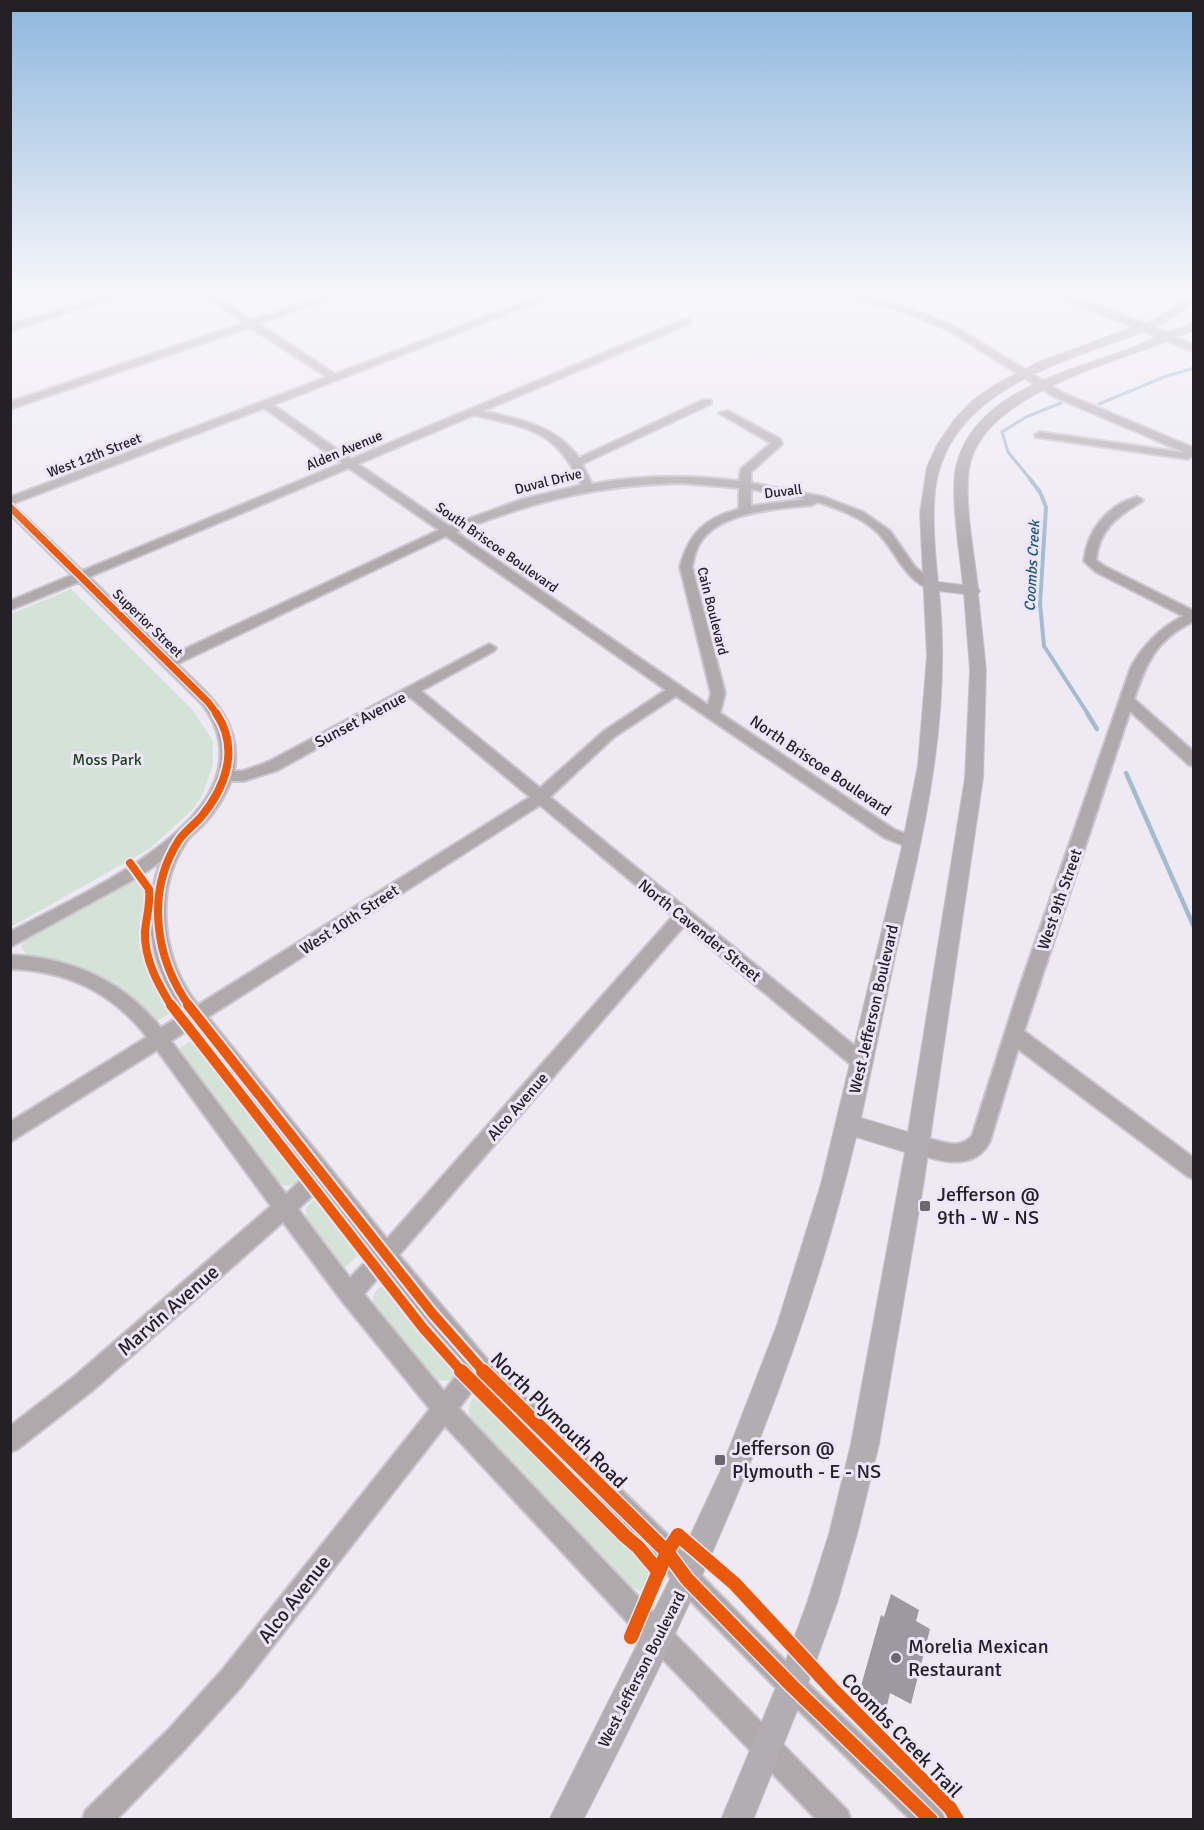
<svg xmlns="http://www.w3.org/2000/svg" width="1204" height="1830" viewBox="0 0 1204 1830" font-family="Signika,sans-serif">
	<rect width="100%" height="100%" fill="#eeeaf4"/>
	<g fill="#d5e2d7">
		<polygon points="71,589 192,709 213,741 213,764 203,794 192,810 149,849 11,927 11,614"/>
		<path d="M144,876l11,11c-4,53 -5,74 24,120l-23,15c-43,-46 -70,-49 -128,-64l-7,-12 4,-5z"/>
		<path d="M201,1034l104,133c-1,15 -14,24 -27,15l-101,-132z"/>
		<polygon points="321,1196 332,1199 368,1246 343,1269 306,1219 306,1208 315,1198"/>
		<path d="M391,1283l10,4 58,73 -3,14 -6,6 -16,1 -58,-70c-8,-14 0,-25 15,-28z"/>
		<path d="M484,1391l8,1 169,169c2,17 -11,39 -29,26l-160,-166c-6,-13 -3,-24 12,-30z"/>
	</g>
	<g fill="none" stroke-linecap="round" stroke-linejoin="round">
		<g stroke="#a5bbcf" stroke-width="3">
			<polyline points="1099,404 1164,377 1194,368"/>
			<polyline points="1031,480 1008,452 1002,432 1026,417 1061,403"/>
		</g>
		<polyline stroke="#a5bbcf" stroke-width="4" points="1030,479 1040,492 1046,507 1040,604 1044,646 1088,714"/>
		<g stroke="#a5bbcf" stroke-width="4.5">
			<polyline points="1087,713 1097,729"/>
			<polyline points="1126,773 1194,927"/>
		</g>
	</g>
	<polygon fill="#9d98a2" points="891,1594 919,1610 916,1621 930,1629 911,1704 890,1693 886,1710 861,1686 881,1615 884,1617"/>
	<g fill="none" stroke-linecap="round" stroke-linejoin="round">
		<defs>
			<g id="minor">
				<polygon points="115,293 128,293 10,331 10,325"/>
				<path d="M201,293h10l41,27 80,-27h12l-85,31 76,50 213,-81h12l-287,112 78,54 334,-140h6v4l-208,88c35,8 74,15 96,47l124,-58h8v4l-129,60 10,20c48,-9 99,-9 147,-3l2,-12 30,-26 -52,-30 9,-2 52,28 2,5 -31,28v11l73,14 39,15 27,19 25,36 24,19 -6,4c-29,-8 -37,-41 -57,-59 -17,-15 -38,-22 -58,-29l-6,3c-34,4 -100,6 -115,44 -3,5 -3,12 -5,18l33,126 -5,20 175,117 22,8 2,4 -2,4 -6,2 -26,-10 -209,-142 -62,41 -64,60 317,259 3,6 -3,6 -6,2 -6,-2 -171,-142 -285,329 87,103 190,185 20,27 105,107 140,133 4,10h-34l-128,-125 -105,-107 -20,-27 -179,-179 -20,26 191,201 197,201 4,10h-34l-185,-193 -187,-201 -204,261 -55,61 -70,72h-34l4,-10 82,-80 55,-61 207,-260 -88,-108 -59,-79 -191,169 -74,58 -8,3v-26l66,-51 195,-169 -114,-156 -147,92v-20l137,-85c-34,-44 -81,-67 -137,-68v-14c60,2 114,26 151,73l23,-15c-33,-44 -44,-99 -23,-152l-19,14 -132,72v-15c72,-39 270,-120 193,-227l-124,-123 -69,28v-9l62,-26 -62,-61v-17l317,-120 -77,-50 -240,82v-7l234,-79zM264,408l78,55 -260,108 -70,-67zM474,415c55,13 83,15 107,70l-58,14 -74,27 -91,-62zM349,468l90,62 -269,126 -81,-79zM681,483l58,5v21c-34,9 -50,24 -59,58l31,126 -3,12 -252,-173c78,-31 141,-47 225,-49zM751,489l55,10 -55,7zM446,536l220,154 -62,41 -64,57 -119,-97 73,-40 2,-3 -7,-4 -221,118 -25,9h-9c9,-50 -25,-76 -57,-107zM410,697l120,100 -332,208c-35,-44 -45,-112 -13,-161 4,-8 12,-13 19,-20 11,-12 21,-28 27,-43h13l34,-11zM540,805l133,111 -286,323 -179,-222zM194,1026l115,147 -23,21 -115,-153zM321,1188l52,66 -23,24 -52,-69zM385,1270l79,96 -20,25 -80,-97z"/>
				<polygon points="841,293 854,293 909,308 954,326 1063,393 1194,448 1194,455 1187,459 1036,437 1035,435 1040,432 1186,453 1055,397 948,330 903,312"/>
				<polygon points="1050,293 1062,293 1141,322 1194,345 1194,352"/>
				<path d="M1137,497l6,3 -2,2c-25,15 -42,28 -45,58l8,6 90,45v10c-38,19 -47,40 -60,78l60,53v14l-5,-1 -59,-54 -106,320 170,127v21l-7,-3 -169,-127 -28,92c-15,32 -54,20 -80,10l-3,-6 3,-6c20,-8 44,17 62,-3l47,-147 112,-322c13,-23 29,-39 52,-51l-87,-44 -12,-11c3,-30 23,-56 53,-64z"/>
			</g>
			<path id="major" d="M1194,293v9c-25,23 -59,33 -90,44 -72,26 -159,58 -169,145 -3,31 0,61 3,91l25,3c-3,-31 -13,-90 -7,-118 17,-74 109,-95 170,-117 22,-9 45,-20 68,-27v7c-64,30 -213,60 -225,139 -5,34 5,83 9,119l2,3 -2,3 8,76 -3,108 -60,409 -44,257 -22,90 -20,69 -30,83 -54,134h-32l56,-135 30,-82 22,-69 22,-90 54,-292 -49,-15c-57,240 -160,464 -273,683h-34l121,-241 50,-107 57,-147 44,-141 80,-333 17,-86 9,-109 -7,-143 7,-46 10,-22 17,-25 18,-19 21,-15 46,-24 116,-43zM939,591l25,3 6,76 -5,108 -57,354 -47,-14c12,-55 23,-111 35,-166 28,-119 56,-238 43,-361z"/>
		</defs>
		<use href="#minor" stroke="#c9c6ce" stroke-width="4"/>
		<use href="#major" stroke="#c9c6ce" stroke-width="2"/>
		<use href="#minor" fill="#afa9ac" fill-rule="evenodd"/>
		<use href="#major" fill="#b2adb0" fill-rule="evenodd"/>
		<defs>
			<polyline id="cycleway-far3" points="10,507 208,702 217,714"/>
			<g id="cycleway-far2">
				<path d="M130,863l19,26c2,15 -3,28 -4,43 -1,27 13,52 27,75"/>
				<path d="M190,1007c-35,-48 -45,-115 -11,-167 6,-9 15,-15 22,-23 25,-30 39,-69 15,-104"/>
			</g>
			<g id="cycleway-far1">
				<polyline points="171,1005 423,1328 463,1373"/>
				<polyline points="188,1005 432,1313 485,1373"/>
			</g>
			<g id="cycleway">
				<polyline points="461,1371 625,1536 638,1547 659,1572"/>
				<polyline points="483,1371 667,1552 687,1579 792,1686 931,1820"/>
				<polyline points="631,1637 667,1552 678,1535 735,1584 834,1691 950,1808 957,1820"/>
			</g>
		</defs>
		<use href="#cycleway-far3" stroke="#ede6f8" stroke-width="10"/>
		<use href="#cycleway-far2" stroke="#ede6f8" stroke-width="12"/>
		<use href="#cycleway-far1" stroke="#ede6f8" stroke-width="14"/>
		<use href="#cycleway" stroke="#ede6f8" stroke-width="17"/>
		<use href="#cycleway-far3" stroke="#e8590c" stroke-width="7"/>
		<use href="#cycleway-far2" stroke="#e8590c" stroke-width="8"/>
		<use href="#cycleway-far1" stroke="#e8590c" stroke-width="10"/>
		<use href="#cycleway" stroke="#e8590c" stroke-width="14"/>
	</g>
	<linearGradient id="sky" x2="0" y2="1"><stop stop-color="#8db7de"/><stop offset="0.53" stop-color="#f7f6fa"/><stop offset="1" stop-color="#f7f6fa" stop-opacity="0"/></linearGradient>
	<rect width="1204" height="549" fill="url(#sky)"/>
	<g fill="#6a676e" stroke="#ede6f8" stroke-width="2">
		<rect x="919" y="1200" width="12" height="12" rx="3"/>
		<rect x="714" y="1454" width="12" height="12" rx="3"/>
		<circle cx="896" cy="1658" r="6"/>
	</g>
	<g text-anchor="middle" stroke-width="6" stroke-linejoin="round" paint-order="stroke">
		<g font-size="14" fill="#232026" stroke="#ede6f8">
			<text transform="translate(344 450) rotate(-23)" y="5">Alden Avenue</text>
			<text transform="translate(94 455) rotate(-21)" y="5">West 12th Street</text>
			<text transform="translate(548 481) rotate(-14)" y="5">Duval Drive</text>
			<text transform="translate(783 491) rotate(-7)" y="5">Duvall</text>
			<text transform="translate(497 547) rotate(35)" y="5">South Briscoe Boulevard</text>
			<text transform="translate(713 611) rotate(76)" y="5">Cain Boulevard</text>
			<text transform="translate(148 623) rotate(44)" y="5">Superior Street</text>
		</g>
		<g font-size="15" font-style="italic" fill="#1d5578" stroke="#ede6f8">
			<text transform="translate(1032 566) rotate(-87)" y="5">Coombs Creek</text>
		</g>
		<g font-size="16" fill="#232026" stroke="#ede6f8">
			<text transform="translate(360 719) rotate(-28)" y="6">Sunset Avenue</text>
			<text transform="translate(821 765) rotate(34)" y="6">North Briscoe Boulevard</text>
			<text transform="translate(1059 899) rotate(-71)" y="6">West 9th Street</text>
			<text transform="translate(349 919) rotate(-33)" y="6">West 10th Street</text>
			<text transform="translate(700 930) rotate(39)" y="6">North Cavender Street</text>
			<text transform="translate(873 1009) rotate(-77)" y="6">West Jefferson Boulevard</text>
			<text transform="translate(517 1106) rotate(-49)" y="6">Alco Avenue</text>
			<text transform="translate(641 1669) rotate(-63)" y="6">West Jefferson Boulevard</text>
		</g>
		<g font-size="16" fill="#1d451d" stroke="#ede6f8">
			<text x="107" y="765">Moss Park</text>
		</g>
		<g font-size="20" fill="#232026" stroke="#ede6f8" text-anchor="start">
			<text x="937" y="1201">Jefferson @<tspan x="937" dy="23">9th - W - NS</tspan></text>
			<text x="732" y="1455">Jefferson @<tspan x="732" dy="23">Plymouth - E - NS</tspan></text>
			<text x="908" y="1653">Morelia Mexican<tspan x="908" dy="23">Restaurant</tspan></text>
		</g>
		<g font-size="20" fill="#232026" stroke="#ede6f8">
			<text transform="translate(168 1310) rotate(-41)" y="7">Marvin Avenue</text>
			<text transform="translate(559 1420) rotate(45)" y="7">North Plymouth Road</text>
			<text transform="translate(294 1599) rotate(-52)" y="7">Alco Avenue</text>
			<text transform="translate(902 1735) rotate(46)" y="7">Coombs Creek Trail</text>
		</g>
	</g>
	<rect width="1204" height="1830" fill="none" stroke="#232026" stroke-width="24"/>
</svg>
